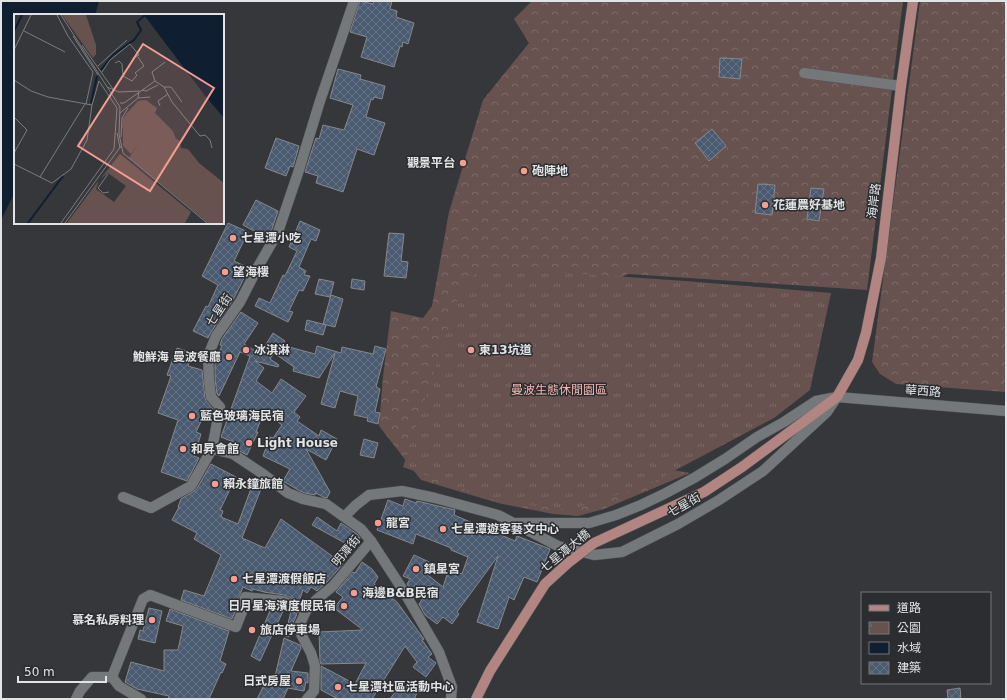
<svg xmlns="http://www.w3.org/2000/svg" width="1007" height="700" viewBox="0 0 1007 700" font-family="'DejaVu Sans','Noto Sans TC',sans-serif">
	<defs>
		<pattern id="forest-crowns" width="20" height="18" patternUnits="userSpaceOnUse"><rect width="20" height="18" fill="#67524f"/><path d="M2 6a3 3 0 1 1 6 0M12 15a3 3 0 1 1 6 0" fill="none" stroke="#7c6b68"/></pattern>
		<pattern id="park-tufts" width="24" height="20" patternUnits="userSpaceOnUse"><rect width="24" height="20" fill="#67524f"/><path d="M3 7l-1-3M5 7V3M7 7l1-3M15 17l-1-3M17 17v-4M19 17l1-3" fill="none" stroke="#7c6b68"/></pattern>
		<pattern id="building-cross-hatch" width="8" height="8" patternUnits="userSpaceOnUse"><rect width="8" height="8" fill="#4a5a70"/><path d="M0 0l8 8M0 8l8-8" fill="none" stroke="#647284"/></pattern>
	</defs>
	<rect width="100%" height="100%" fill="#35373a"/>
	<g fill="url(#forest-crowns)">
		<polygon points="532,1 903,1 867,290 628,274 604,286 598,457 690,473 604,509 578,516 553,514 498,503 421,480 379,426 383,377 391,311 423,318 432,306 449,212 483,100 529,43 514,19"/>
		<polygon points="920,1 1006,1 1006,392 896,384 880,374 872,362"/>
	</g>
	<polygon fill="url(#park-tufts)" points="481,267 685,281 831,293 810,390 774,418 657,480 628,491 570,510 497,501 403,467 460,292"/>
	<polygon fill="#101e31" points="1,1 99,1 95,15 15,15 15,192 1,220"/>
	<g fill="url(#building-cross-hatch)" stroke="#86888c">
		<polygon points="360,1 373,4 374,1 392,1 390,9 397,11 396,17 414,23 408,44 403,42 402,47 400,46 394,67 361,57 367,37 350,32"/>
		<polygon points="720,58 742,59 740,79 719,77"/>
		<polygon points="338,69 361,75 360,79 385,86 382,99 374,97 373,100 371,99 366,117 385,123 374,155 357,149 343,192 316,183 318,176 305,172 312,150 316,138 319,139 323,125 344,130 353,105 330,98"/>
		<polygon points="712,129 726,146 709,161 695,143"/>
		<polygon points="276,138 299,146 293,167 290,166 286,176 265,168"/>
		<polygon points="758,184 775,185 772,215 755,213"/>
		<polygon points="811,188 824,189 819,221 807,219"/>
		<polygon points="256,200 278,211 272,229 267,238 243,225"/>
		<polygon points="300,221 320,230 316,241 311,239 299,267 306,271 304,275 310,276 303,291 299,290 289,311 293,312 288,322 255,306 259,298 270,303 283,275 285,276 297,251 289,247"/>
		<polygon points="228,223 248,232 234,261 249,268 233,300 211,332 208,338 193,331 206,306 208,307 218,285 202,276"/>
		<polygon points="389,233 404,234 401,261 408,262 406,278 384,276"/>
		<polygon points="319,279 334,282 330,297 315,294"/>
		<polygon points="352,279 365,281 364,290 351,288"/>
		<polygon points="331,295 343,299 335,327 323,324"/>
		<polygon points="241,312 258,323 244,344 260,354 273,333 285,341 282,345 315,354 317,346 341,353 342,347 373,354 375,346 386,349 376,387 380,389 375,412 380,413 378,424 367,421 368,418 354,415 358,396 340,391 335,408 321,404 335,353 319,378 293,371 294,367 274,353 270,359 279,365 278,367 255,361 264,368 256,381 272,393 281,379 306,396 294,412 300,417 297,421 319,436 321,430 337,439 326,460 306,449 330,492 327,498 323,497 316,493 315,495 305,493 300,491 283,481 290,469 263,456 270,437 273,438 282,425 264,412 256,432 258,432 247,455 234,448 236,443 221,437 250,356 240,352 219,396 217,394 215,379 215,360 222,346 220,345 222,339"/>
		<polygon points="307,320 326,325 323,335 305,330"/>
		<polygon points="177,348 193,353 188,366 202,370 205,398 206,401 213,409 210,415 205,413 196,432 201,434 194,456 199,458 187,481 161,472 178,420 158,413 171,376 167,375"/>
		<polygon points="364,439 378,443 374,458 360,455"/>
		<polygon points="211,464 236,477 220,510 223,511 221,517 238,524 252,486 261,489 242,538 265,548 281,519 343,564 328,581 317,591 311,587 307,593 303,590 299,601 284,595 264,592 253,589 252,591 243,587 236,604 237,605 237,607 232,619 181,600 184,590 204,596 221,555 194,539 197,533 172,520 179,507 178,507 181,499 196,490"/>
		<polygon points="405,499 416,503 417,501 455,510 454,515 515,541 517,536 550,549 537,582 524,577 514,600 509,597 498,629 477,622 498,556 457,612 459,614 452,624 443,617 437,624 425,615 419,604 423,598 412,592 407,584 410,579 403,576 414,555 429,562 424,572 443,587 449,569 462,574 468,557 451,550 451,548 416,534 413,544 377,530 388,500 403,506"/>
		<polygon points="317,517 337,531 341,523 357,534 360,538 354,548 312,525"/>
		<polygon points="362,562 372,569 378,577 374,584 397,602 421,635 424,639 422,640 432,654 428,657 436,663 426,677 413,667 417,662 405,646 372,699 338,699 321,690 321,666 355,684 366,663 321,664 320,661 319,632 363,630 334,608 343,597 336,592 353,572 355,573"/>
		<polygon points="272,606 284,609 260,661 251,656"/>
		<polygon points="149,608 162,611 155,643 138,639 140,630 143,631"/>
		<polygon points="170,609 229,631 220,661 226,664 222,673 221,672 209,699 168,699 169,696 137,689 125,682 131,662 164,671 164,650 178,650 183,626 166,621"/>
		<polygon points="291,611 297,614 293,623 293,629 289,637 285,636"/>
		<polygon points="284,638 300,645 301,648 291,671 308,673 308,683 306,682 304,691 288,688 283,699 257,699 266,681 273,685"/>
		<polygon points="401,684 417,693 414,699 390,699"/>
		<polygon points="960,688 961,699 948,699 947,690"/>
	</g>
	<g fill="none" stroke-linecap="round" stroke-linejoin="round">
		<defs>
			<g id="minor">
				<polyline points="804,73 901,86"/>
				<polyline points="212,449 233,454 263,474 288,493 303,499 326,504 361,529 371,541 403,590 439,652 452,687 451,699"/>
				<polyline points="123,497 151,508 191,486 212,449 220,407 211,397 209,380 208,356 216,336 240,302 259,265 278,232 298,173 320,101 354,1"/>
				<polyline points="345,516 356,505 369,495 402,491 435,498 498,515 558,546 594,555 622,552 678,524 719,500 763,471 827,412 837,397"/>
				<polyline points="517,523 589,523 616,515 641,505 664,494 694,478 725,459 757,437 784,422 816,401 837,397 1006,411"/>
				<polyline points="112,677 143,599 150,595 236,627 243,609 245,597 283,601 306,611"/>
				<polyline points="76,699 80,691 92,677 112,677 119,686 141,699"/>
				<polyline points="307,699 314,691 315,666 311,653 301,634 299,626 306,611 316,600 333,586 371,541"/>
			</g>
			<polyline id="major" points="742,467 837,397 858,360 866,333 881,258 901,86 913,1"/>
		</defs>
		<use href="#minor" stroke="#545658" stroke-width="11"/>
		<use href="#major" stroke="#545658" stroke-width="11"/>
		<use href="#minor" stroke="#75787b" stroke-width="10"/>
		<use href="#major" stroke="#b28582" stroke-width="10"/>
		<defs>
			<polyline id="major-bridge" points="476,699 490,671 545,584 568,563 594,543 704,492 742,467"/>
		</defs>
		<use href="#major-bridge" stroke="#545658" stroke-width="11" stroke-linecap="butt"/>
		<use href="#major-bridge" stroke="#b28582" stroke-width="10"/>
	</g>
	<g fill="#f59c93" stroke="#2b2d30" stroke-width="1.5">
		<circle cx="463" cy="163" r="4"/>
		<circle cx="524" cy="171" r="4"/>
		<circle cx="765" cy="205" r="4"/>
		<circle cx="233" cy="238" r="4"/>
		<circle cx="225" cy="272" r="4"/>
		<circle cx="246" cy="350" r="4"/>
		<circle cx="471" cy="350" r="4"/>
		<circle cx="229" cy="357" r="4"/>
		<circle cx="192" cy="416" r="4"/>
		<circle cx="249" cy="443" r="4"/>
		<circle cx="183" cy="449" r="4"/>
		<circle cx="215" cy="484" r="4"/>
		<circle cx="378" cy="523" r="4"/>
		<circle cx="443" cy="529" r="4"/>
		<circle cx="416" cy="569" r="4"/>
		<circle cx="234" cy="579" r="4"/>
		<circle cx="354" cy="593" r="4"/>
		<circle cx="344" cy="606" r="4"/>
		<circle cx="152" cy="620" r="4"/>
		<circle cx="252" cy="630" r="4"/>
		<circle cx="299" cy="681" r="4"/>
		<circle cx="338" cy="687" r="4"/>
	</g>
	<g text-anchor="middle" stroke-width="3" stroke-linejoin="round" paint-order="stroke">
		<g font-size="12" font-weight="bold" fill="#e2e3e5" stroke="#2b2d30" text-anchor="start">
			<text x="455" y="167" text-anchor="end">觀景平台</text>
			<text x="532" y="175">砲陣地</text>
			<text x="773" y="209">花蓮農好基地</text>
			<text x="241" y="242">七星潭小吃</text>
			<text x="233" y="276">望海樓</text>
			<text x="254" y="354">冰淇淋</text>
			<text x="479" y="354">東13坑道</text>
			<text x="221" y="361" text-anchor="end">鮑鮮海 曼波餐廳</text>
			<text x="200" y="420">藍色玻璃海民宿</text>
			<text x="257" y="447">Light House</text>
			<text x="191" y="453">和昇會館</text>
			<text x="223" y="488">賴永鐘旅館</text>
			<text x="386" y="527">龍宮</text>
			<text x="451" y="533">七星潭遊客藝文中心</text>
			<text x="424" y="573">鎮星宮</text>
			<text x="242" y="583">七星潭渡假飯店</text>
			<text x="362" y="597">海邊B&amp;B民宿</text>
			<text x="336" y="610" text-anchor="end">日月星海濱度假民宿</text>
			<text x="144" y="624" text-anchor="end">慕名私房料理</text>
			<text x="260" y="634">旅店停車場</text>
			<text x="291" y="685" text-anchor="end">日式房屋</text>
			<text x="346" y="691">七星潭社區活動中心</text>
		</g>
		<g font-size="12" fill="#e2e3e5" stroke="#2b2d30">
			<text transform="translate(874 201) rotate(-83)" y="4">海岸路</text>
			<text transform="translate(219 310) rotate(-56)" y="4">七星街</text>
			<text transform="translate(923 391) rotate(4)" y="4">華西路</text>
			<text transform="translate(684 505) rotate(-30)" y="4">七星街</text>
			<text transform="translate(346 551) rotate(-50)" y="4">明潭街</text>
			<text transform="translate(565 551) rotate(-39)" y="4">七星潭大橋</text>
		</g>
		<g font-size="12" fill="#f4b7b0" stroke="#2b2d30">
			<text x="559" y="394">曼波生態休閒園區</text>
		</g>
	</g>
	<g transform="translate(14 14)">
		<rect width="210" height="210" fill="#35373a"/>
		<path d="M132,86l11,8 -2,5 18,18 3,8 3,1 2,8 7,1 11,14 25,20v40h-16l-79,-65 17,-26 -17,-12 -7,9 1,-11 15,-17zM106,140l71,58 -6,11h-118l32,-43 -3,9 18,13 12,-16 -18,-13 -7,5z" fill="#67524f"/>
		<path d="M48,1h24l10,30v9l-3,4zM127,86l15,20 -25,34 -8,-8v-21l3,-11z" fill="#67524f"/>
		<path d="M130,1h80v103l-18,-21z" fill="#101e31"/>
		<path fill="none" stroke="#101e31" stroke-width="2" d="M0,17l8,-16M87,56l12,-15 21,-15 7,-10 -4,-8 8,-7M77,89l6,-27M14,209l35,-47"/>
		<path fill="none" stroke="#7a7c7e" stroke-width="1" d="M43,1l11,21 25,36 -7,32M47,1l59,92 -1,27 4,19 84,70M10,17l41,21M59,22l25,39M68,31l31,44M0,36l17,-35M101,49l4,-2 3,3 1,12 9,5M84,52l29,-26M88,58l8,-12 20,-16 9,11 -7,4M0,66l17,11 17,6 44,8 7,-24 18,27 -3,41 -53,74M118,67l5,-6 -2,-2 9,-7 -6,-9M141,67l9,6 8,15 28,34 5,-1 5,5 2,8M141,67l-3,-9 13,-10M93,73l12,5 20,-1M150,73h7l11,15M128,76l4,1 12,-6M124,84l12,-1M106,89h4l31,-22M146,92l-2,-5 10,-7M106,99l18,-15 1,-7M0,103l13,13 -13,23M103,119l3,15M107,123l1,-19 6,-10M0,150l38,19 19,-14 16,-29 5,-35M94,160l-10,14 5,5 6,-1M26,163l45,-73M51,209l56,-77"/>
		<path fill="#f59c93" fill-opacity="0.15" stroke="#f59c93" stroke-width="2" d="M129,30l71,44 -64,103 -72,-45z"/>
		<rect width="210" height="210" fill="none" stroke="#e2e3e5" stroke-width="2"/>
	</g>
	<rect width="1007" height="700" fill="none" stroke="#e2e3e5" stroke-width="4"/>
	<rect x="861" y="592" width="130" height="92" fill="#2b2d30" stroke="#747678"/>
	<rect x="869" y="605" width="20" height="6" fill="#b28582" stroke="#747678"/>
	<text x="897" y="612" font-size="12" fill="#e2e3e5">道路</text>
	<rect x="869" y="622" width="20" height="12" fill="url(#park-tufts)" stroke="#747678"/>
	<text x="897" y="632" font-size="12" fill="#e2e3e5">公園</text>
	<rect x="869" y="642" width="20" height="12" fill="#101e31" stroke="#747678"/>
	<text x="897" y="652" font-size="12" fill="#e2e3e5">水域</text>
	<rect x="869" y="662" width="20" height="12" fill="url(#building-cross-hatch)" stroke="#747678"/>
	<text x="897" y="672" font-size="12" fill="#e2e3e5">建築</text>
	<path d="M18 676v6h88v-6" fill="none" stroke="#e2e3e5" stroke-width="2"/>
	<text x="24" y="676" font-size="12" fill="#e2e3e5" stroke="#2b2d30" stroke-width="3" paint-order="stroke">50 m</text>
</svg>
